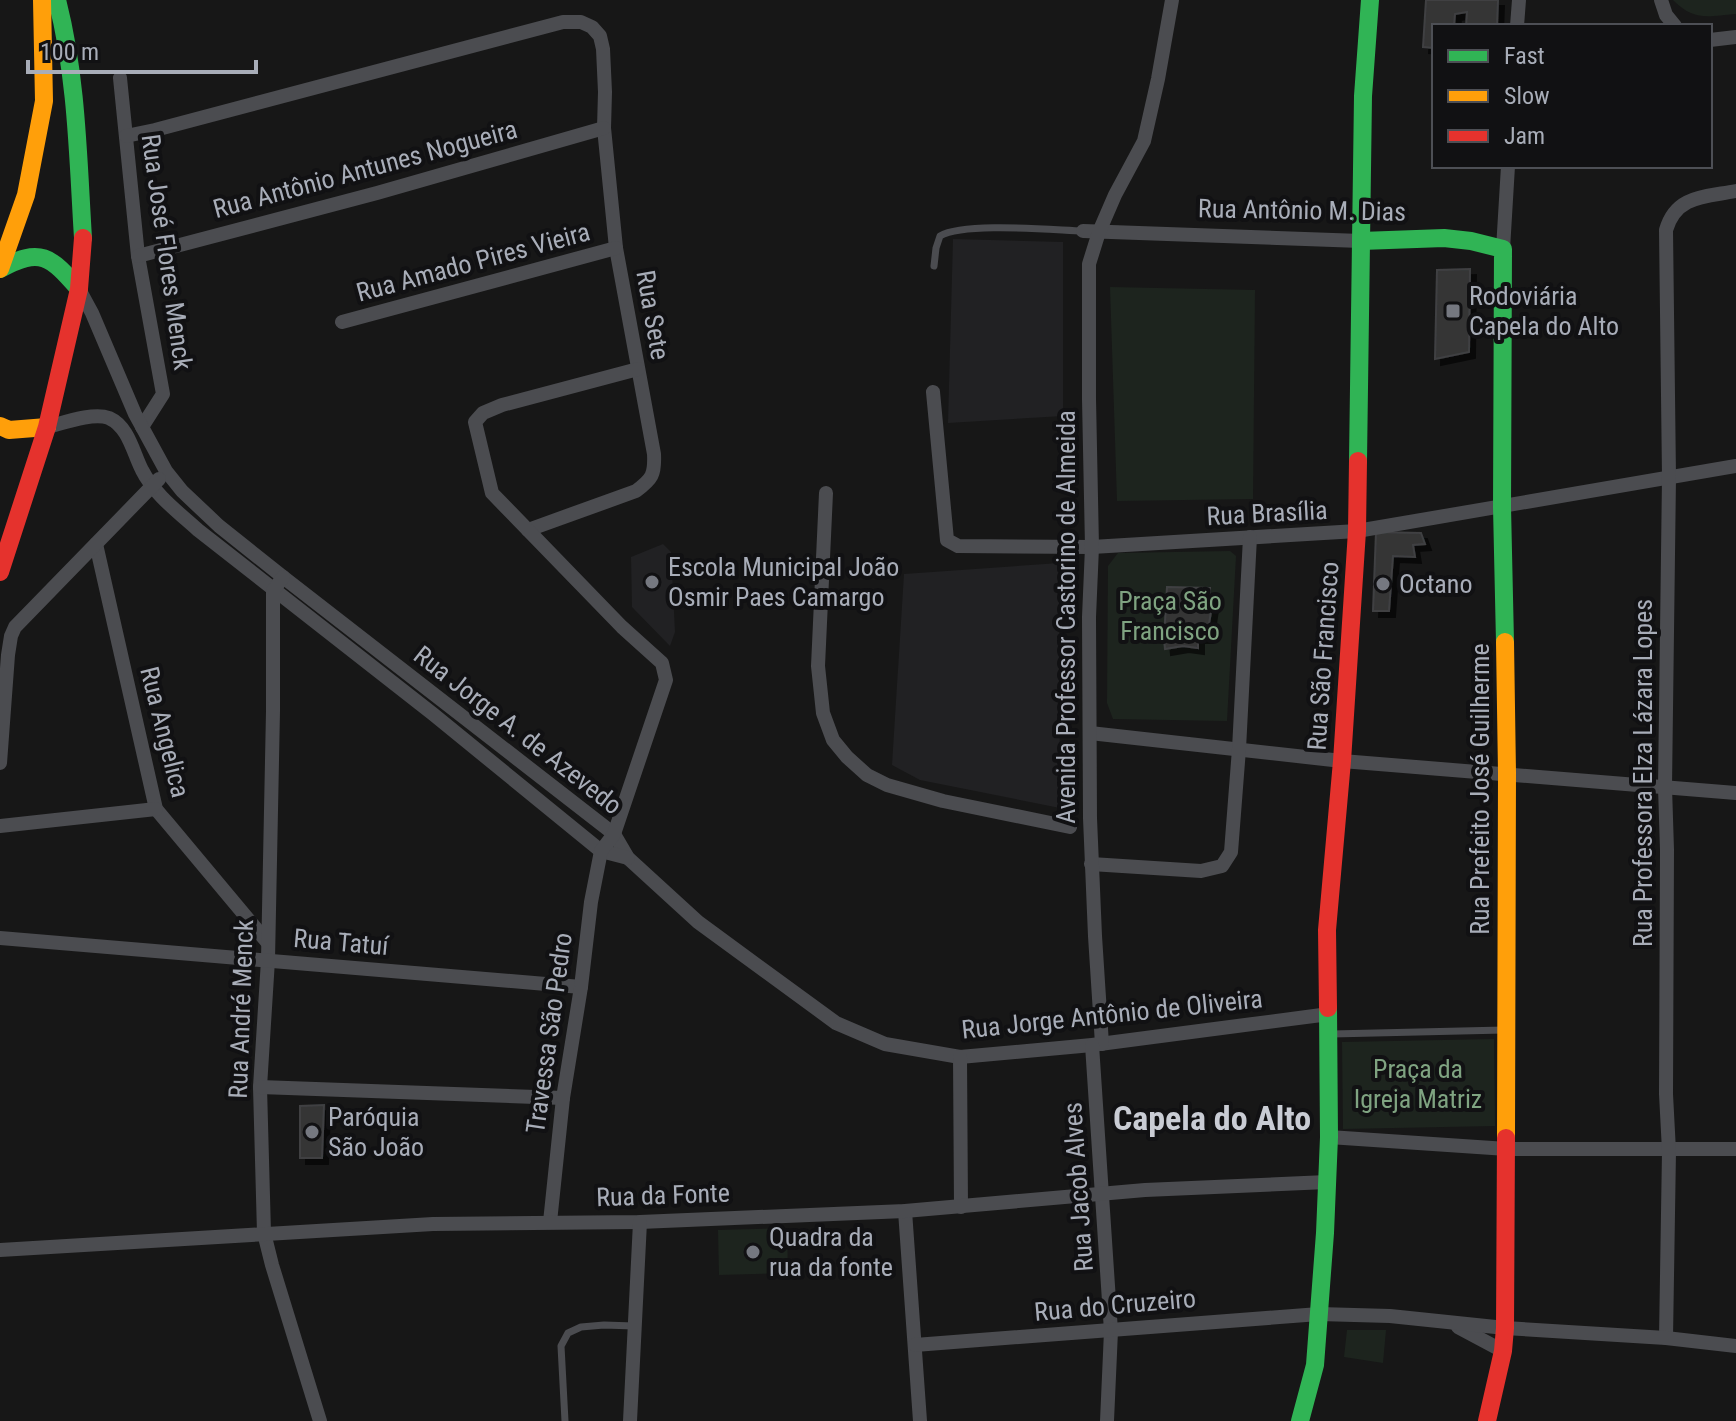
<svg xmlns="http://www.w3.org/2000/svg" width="1736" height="1421" viewBox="0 0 1736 1421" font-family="'Roboto Condensed',sans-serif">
	<defs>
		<filter id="shadow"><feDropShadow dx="6" dy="6" stdDeviation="0" flood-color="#0009"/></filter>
	</defs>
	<rect width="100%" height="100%" fill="#171717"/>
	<g fill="#212123">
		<polygon points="953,239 1063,242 1063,416 948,423"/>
		<polygon points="663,544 671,552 675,632 670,646 632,607 631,557"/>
		<polygon points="1059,563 1060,808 920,780 892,765 904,574"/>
	</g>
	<g fill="#1d241e">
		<path d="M1673,0h63v14c-28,2 -41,8 -63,-14z"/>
		<polygon points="1110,287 1255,290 1253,499 1117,501"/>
		<polygon points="1230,551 1236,556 1227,721 1113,719 1107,703 1108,566 1118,553"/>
		<polygon points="1494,1039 1495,1126 1343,1129 1342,1042"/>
		<polygon points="787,1228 788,1273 719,1275 718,1230"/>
		<polygon points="1347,1330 1386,1330 1383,1363 1344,1357"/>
	</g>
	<g fill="#353536" stroke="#3f4043" stroke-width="2" filter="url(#shadow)">
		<polygon points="1426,0 1498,0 1497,26 1466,26 1467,12 1455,14 1454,26 1434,26 1434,48 1423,47"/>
		<polygon points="1470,269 1469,352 1435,359 1437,270"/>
		<polygon points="1376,532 1421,533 1425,544 1413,545 1415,557 1393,556 1389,611 1373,611"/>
		<polygon points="1167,587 1210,588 1209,600 1212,605 1207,637 1198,637 1198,648 1183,646 1165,649 1164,639"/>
		<polygon points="324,1105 322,1158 300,1158 300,1106"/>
	</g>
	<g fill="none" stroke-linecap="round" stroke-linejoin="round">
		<g stroke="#4b4c50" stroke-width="7">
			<path d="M934,266l2,-18 4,-12c24,-14 112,-6 143,-5"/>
			<polyline points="1332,1034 1504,1030"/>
			<polyline points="565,1421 561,1346 568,1333 581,1327 604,1325 634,1326"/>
		</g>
		<g stroke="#4b4c50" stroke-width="14">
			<polyline points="1661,0 1666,15 1675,26"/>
			<polyline points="1517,26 1519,0"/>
			<polyline points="1710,40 1736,37"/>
			<polyline points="120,78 138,256 163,394 142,427"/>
			<path d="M126,136l29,-6 408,-108h18l11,5 8,9 3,13 2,43 -1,36 12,120 38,206c1,21 -2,25 -18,37l-108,39"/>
			<polyline points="1083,231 1361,241"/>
			<polyline points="1503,249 1508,166"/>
			<polyline points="138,256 377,193 604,128"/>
			<polyline points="79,289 92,313 135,414 166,471 182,491 219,526 283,577 614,834 628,858 698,922 836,1023 885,1044 960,1057 1092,1045 1329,1014"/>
			<polyline points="342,322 616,248"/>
			<polyline points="933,392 947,540 958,546 1092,547 1357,531 1736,466"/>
			<path d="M47,427c16,-4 46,-15 62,-9 20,9 24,35 33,52 12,24 36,42 56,60l235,184 168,137 27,7"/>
			<polyline points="826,493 818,666 823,713 833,740 847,757 867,775 887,785 943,801 1070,827"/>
			<polyline points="96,544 156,809 268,943"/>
			<polyline points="283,577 273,591 273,711 268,960 260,1087 264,1233 272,1265 320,1421"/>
			<polyline points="1090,733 1342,761 1736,793"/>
			<polyline points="0,763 8,655 11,636 15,627 159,479"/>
			<polyline points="0,826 156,809"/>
			<polyline points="1091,864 1201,871 1222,866 1231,852 1239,749 1250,537"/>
			<polyline points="0,938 581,987"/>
			<polyline points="1102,1044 1095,936 1090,818 1089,617 1092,547 1089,399 1089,264 1099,232 1115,195 1144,141 1158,79 1172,0"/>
			<polyline points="1092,1045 1111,1331 1107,1421"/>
			<polyline points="960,1057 961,1207"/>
			<polyline points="260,1087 563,1098"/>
			<polyline points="1329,1137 1507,1149 1736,1149"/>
			<polyline points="905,1211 920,1421"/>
			<polyline points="550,1222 563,1098 581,987 591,902 601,851 614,834 666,680 662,663 622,627 492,493 475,422 483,413 502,405 638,369"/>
			<polyline points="0,1250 433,1224 640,1222 905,1211 1145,1190 1327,1182"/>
			<polyline points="1458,1327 1503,1351"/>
			<path d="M1666,1338l3,-187 -3,-57 1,-244 -2,-63 4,-310 -3,-247c10,-35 39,-33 70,-39"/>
			<polyline points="915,1345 1319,1314 1390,1316 1505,1328 1666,1338 1736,1346"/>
			<polyline points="630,1421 640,1222"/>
		</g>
		<g stroke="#30b455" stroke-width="18">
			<path d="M57,0c20,77 21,159 26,238"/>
			<polyline points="1361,241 1444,238 1471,241 1503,249 1502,507 1505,642"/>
			<path d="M0,269c41,-22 50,-13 79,20"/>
			<polyline points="1358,461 1363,96 1370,0"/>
			<polyline points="1300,1421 1315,1365 1325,1233 1329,1137 1328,1008"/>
		</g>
		<g stroke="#ff9f0a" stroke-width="18">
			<polyline points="0,269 26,195 44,101 42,0"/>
			<polyline points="0,426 9,430 47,427"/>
			<polyline points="1505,642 1507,773 1506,1138"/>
		</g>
		<g stroke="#e5322d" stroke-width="18">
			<polyline points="0,572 47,427 79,289 83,238"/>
			<polyline points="1328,1008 1327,930 1342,761 1357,531 1358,461"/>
			<polyline points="1487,1421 1503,1351 1505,1328 1506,1138"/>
		</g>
	</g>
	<g fill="#757880" stroke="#111113" stroke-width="3">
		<rect x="1445" y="303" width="16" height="16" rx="4"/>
		<circle cx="652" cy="582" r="8"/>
		<circle cx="1383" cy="584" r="8"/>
		<circle cx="312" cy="1132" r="8"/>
		<circle cx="753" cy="1252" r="8"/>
	</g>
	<g text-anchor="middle" stroke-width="8" stroke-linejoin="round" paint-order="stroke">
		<g font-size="26" fill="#a8adb8" stroke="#111113">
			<text transform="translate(365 169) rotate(-15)" y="9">Rua Antônio Antunes Nogueira</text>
			<text transform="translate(1302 210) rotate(1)" y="9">Rua Antônio M. Dias</text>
			<text transform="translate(167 252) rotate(82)" y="9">Rua José Flores Menck</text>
			<text transform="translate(473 262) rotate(-15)" y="9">Rua Amado Pires Vieira</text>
			<text transform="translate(653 315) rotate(80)" y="9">Rua Sete</text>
			<text transform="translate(1267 513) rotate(-3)" y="9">Rua Brasília</text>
			<text transform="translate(1066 617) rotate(-90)" y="9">Avenida Professor Castorino de Almeida</text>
			<text transform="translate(1323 656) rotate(-86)" y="9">Rua São Francisco</text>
			<text transform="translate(518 730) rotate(38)" y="9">Rua Jorge A. de Azevedo</text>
			<text transform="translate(165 732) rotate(76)" y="9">Rua Angelica</text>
			<text transform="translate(1643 773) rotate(-90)" y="9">Rua Professora Elza Lázara Lopes</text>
			<text transform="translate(1480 789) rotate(-90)" y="9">Rua Prefeito José Guilherme</text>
			<text transform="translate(341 942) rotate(5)" y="9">Rua Tatuí</text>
			<text transform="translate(241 1009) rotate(-88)" y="9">Rua André Menck</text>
			<text transform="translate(1112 1014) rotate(-6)" y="9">Rua Jorge Antônio de Oliveira</text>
			<text transform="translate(549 1033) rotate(-82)" y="9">Travessa São Pedro</text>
			<text transform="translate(1078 1187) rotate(-94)" y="9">Rua Jacob Alves</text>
			<text transform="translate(663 1195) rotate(-2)" y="9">Rua da Fonte</text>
			<text transform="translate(1115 1305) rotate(-5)" y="9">Rua do Cruzeiro</text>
		</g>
		<g font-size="26" fill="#a8adb8" stroke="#111113" text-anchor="start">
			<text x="1469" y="305">Rodoviária<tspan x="1469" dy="30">Capela do Alto</tspan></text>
			<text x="668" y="576">Escola Municipal João<tspan x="668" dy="30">Osmir Paes Camargo</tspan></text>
			<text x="1399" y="593">Octano</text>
			<text x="328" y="1126">Paróquia<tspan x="328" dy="30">São João</tspan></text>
			<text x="769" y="1246">Quadra da<tspan x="769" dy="30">rua da fonte</tspan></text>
		</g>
		<g font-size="26" fill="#7fa381" stroke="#111113">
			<text x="1170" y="610">Praça São<tspan x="1170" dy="30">Francisco</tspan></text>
			<text x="1418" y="1078">Praça da<tspan x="1418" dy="30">Igreja Matriz</tspan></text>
		</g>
		<g font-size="34" font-weight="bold" fill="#c9ccd4" stroke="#111113">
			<text x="1212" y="1130">Capela do Alto</text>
		</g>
	</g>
	<rect x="1432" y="24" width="280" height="144" fill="#111113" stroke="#4d4f55" stroke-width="2"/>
	<rect x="1448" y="50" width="40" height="12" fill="#30b455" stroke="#4d4f55" stroke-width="2"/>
	<text x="1504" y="64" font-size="24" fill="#a8adb8">Fast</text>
	<rect x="1448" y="90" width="40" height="12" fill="#ff9f0a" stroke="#4d4f55" stroke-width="2"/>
	<text x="1504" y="104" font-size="24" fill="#a8adb8">Slow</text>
	<rect x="1448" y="130" width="40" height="12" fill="#e5322d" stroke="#4d4f55" stroke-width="2"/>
	<text x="1504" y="144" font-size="24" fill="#a8adb8">Jam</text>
	<path d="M28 60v12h228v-12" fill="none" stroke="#a8adb8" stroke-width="4"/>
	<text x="40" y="60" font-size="24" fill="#a8adb8" stroke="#111113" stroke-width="6" paint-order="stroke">100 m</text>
</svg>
